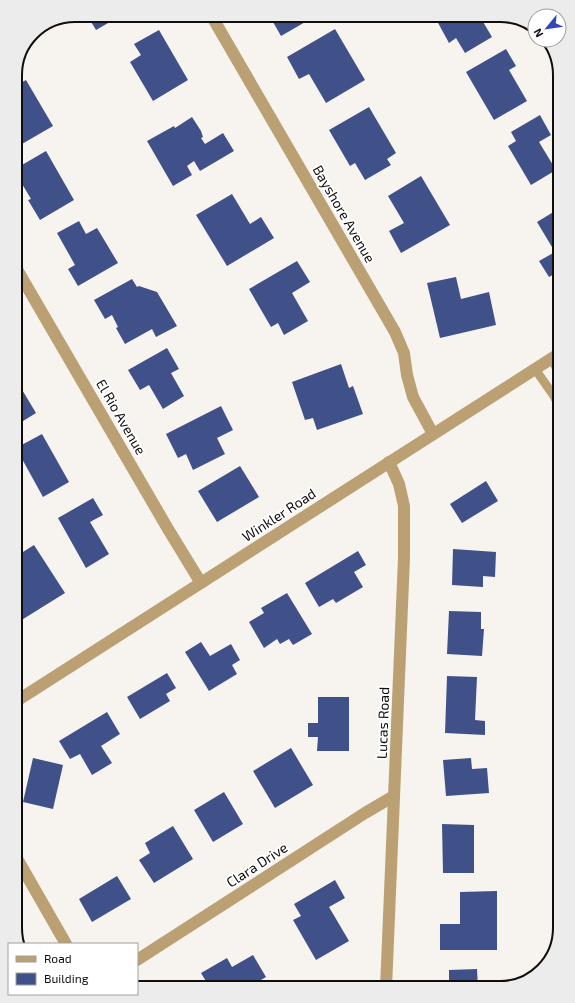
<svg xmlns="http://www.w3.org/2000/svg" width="575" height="1003" viewBox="0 0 575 1003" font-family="'Exo 2',sans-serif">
	<rect width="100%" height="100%" fill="#f7f3ee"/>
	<g fill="#405189">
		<polygon points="87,15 122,15 96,30"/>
		<polygon points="269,15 303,15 307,21 281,36"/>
		<polygon points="444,15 479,15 492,37 465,53 456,38 449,43 437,21 445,17"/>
		<polygon points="335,29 365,80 326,103 309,74 299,79 287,57"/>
		<polygon points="159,30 188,80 153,101 130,62 141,55 134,44"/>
		<polygon points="506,49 516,66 509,70 527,101 494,120 466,72"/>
		<polygon points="24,53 26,58 19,62 22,57"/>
		<polygon points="26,80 53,126 15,148 15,86"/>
		<polygon points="369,107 396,153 387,159 391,165 365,180 355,163 350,166 329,130"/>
		<polygon points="540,115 551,135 539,142 556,170 531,185 508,146 516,141 511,132"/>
		<polygon points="192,117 201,131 203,137 201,138 205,144 223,133 234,151 200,171 194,161 187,166 192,175 173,186 147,141 174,126 175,128"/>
		<polygon points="46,151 74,200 40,220 28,200 31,199 15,172 15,169"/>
		<polygon points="421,176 450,225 401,253 389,231 404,223 388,196"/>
		<polygon points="232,194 250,224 261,217 274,238 227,266 196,215"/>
		<polygon points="560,208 560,271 549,277 539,261 555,252 537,222"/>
		<polygon points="79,221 86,234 97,228 118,263 78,286 68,269 75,265 57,233"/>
		<polygon points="297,261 310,282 292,293 308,321 284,335 278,323 271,327 249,289"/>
		<polygon points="456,277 461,299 489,292 496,325 440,338 427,283"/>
		<polygon points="132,279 137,287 139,286 157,292 177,326 156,337 152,329 125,344 116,328 118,327 112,315 105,319 94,300"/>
		<polygon points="167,348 179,369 171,373 184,396 163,409 149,385 140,390 128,370"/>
		<polygon points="341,364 349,388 353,386 363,414 317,430 313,418 305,420 292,382"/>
		<polygon points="15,378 36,413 15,426"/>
		<polygon points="221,406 233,430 217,438 225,454 193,470 186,454 178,458 166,434"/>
		<polygon points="42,434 69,482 43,497 16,448"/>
		<polygon points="240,466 259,497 217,522 198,491"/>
		<polygon points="486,481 498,501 462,523 450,504"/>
		<polygon points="93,498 103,515 90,522 109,554 86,568 58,518"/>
		<polygon points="34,545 65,593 20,621 15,613 15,557"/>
		<polygon points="453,549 496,552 495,577 483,576 483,587 452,585"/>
		<polygon points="358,551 366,565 354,572 363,587 336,603 333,599 319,607 305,583"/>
		<polygon points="287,593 312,634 293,645 289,639 280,644 277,639 264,648 249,622 264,613 261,608"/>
		<polygon points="449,611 481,612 481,629 484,629 482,656 447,654"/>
		<polygon points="201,642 210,656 231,644 240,660 232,665 237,674 209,691 185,652"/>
		<polygon points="167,673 176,688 166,694 170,701 140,719 127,697"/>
		<polygon points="447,676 477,677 475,720 485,721 485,735 445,733"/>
		<polygon points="318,697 349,697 349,751 317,751 318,737 308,737 308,723 318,723"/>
		<polygon points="107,712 120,734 101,746 112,763 92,775 80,754 70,759 59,741"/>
		<polygon points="291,748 313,785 275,808 253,771"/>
		<polygon points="33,758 63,765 53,809 23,802"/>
		<polygon points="471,758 472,769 487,768 489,793 446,796 443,760"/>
		<polygon points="224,792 243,824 213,842 194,810"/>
		<polygon points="442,824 474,825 474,873 443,873"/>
		<polygon points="173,826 193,859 154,883 139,860 150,853 145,843"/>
		<polygon points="117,876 131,899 92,922 79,899"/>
		<polygon points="335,880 345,898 329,907 349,941 316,960 293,920 301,916 294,904"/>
		<polygon points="497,891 497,950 440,950 440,924 460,924 460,892"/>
		<polygon points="253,955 266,977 247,988 210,988 201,973 227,958 232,967"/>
		<polygon points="477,969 478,988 449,988 449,970"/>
	</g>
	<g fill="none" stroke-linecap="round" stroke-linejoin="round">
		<g stroke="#bba073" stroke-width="9">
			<polyline points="551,359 560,373"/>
			<polyline points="535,369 554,396 560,408"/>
		</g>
		<g stroke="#bba073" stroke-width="12">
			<polyline points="211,15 395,332 404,353 407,375 413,397 433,434"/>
			<polyline points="15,266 168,529 201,583"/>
			<polyline points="15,855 66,944"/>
			<polyline points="137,960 365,813 394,796"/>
			<polyline points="386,988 404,558 404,506 399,484 389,462"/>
		</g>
		<polyline stroke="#bba073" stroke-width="12" points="15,702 560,353"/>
	</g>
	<g text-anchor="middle" stroke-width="4" stroke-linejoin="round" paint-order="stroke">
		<g font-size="14" fill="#0f0e0c" stroke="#fff">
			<text transform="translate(344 214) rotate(60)" y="5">Bayshore Avenue</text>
			<text transform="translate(121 417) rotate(60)" y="5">El Rio Avenue</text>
			<text transform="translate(279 515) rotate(-33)" y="5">Winkler Road</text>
			<text transform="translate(383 723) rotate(-88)" y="5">Lucas Road</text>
			<text transform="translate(257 865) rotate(-33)" y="5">Clara Drive</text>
		</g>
	</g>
	<path d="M0 0H575V1003H0ZM75 22H500A53 53 0 0 1 553 75V928A53 53 0 0 1 500 981H75A53 53 0 0 1 22 928V75A53 53 0 0 1 75 22Z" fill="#ececec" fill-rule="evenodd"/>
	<path fill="none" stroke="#0f0e0c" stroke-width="2" d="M75 22H500A53 53 0 0 1 553 75V928A53 53 0 0 1 500 981H75A53 53 0 0 1 22 928V75A53 53 0 0 1 75 22Z"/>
	<rect x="8" y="943" width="130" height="52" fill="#ffffff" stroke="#9f9f9e"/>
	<rect x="16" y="956" width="20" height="6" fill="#bba073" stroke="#9f9f9e"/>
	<text x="44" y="963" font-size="12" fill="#0f0e0c">Road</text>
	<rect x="16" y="973" width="20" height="12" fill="#405189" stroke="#9f9f9e"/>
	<text x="44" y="983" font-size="12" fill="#0f0e0c">Building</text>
	<g transform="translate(547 28) rotate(241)"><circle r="19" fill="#ffffff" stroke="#9f9f9e"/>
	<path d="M0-3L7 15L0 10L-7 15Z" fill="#3248ba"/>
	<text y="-6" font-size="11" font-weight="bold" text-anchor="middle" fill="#0f0e0c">N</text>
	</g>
</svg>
